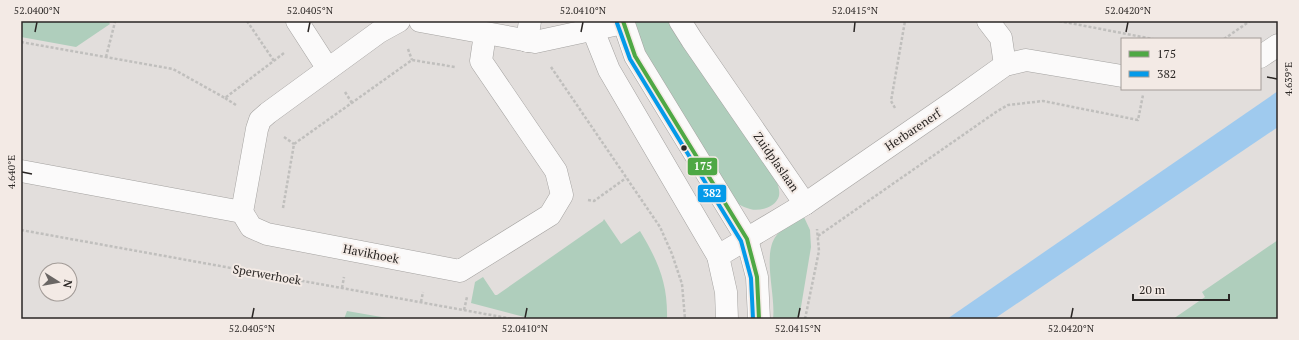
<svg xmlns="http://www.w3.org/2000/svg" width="1299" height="340" viewBox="0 0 1299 340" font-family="'PT Serif',serif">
	<rect width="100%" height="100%" fill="#e2dedc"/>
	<g fill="#afcebc">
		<polygon points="21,21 108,21 110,24 76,47 21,37"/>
		<path d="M634,21h35l107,159c2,5 4,10 3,16 -3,11 -19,16 -29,13 -4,-1 -8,-3 -12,-5l-93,-146z"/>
		<path d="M803,215l7,15 1,17 -12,72h-26c3,-24 -11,-64 3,-83 7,-9 18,-15 27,-21z"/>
		<path d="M604,219l17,25 19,-13c18,30 28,52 27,88h-135l-61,-16 4,-21 8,-5 12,18h2l106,-74z"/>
		<polygon points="1278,240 1278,319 1173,319 1205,297 1202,292"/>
		<polygon points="347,311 393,319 344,319"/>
	</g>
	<polygon fill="#9fcaee" points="1278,91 1278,127 994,319 947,319"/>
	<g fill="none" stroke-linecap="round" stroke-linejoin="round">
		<defs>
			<g id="minor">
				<polyline points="297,21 328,69"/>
				<polyline points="399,21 379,32 268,113 260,120 257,129 242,212 251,227 267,234 460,271 550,215 562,195 556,171 481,61 485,34"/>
				<polyline points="420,21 535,42 623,23"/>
				<polyline points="680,21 692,40 805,204"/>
				<polyline points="988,21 1001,38 1005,65"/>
				<polyline points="527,41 530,21"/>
				<polyline points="1260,57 1278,45"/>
				<polyline points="21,171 242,212"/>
				<polyline points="718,256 805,204 956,100 1005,65 1026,60 1122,76"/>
			</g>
			<g id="tertiary">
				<polyline points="593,21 593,30 609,70 718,256 726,292 727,319"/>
				<polyline points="623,21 635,56 747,239 757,277 759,319"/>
			</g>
		</defs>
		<use href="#minor" stroke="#a4a2a0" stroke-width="23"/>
		<use href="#tertiary" stroke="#a4a2a0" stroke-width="23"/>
		<g stroke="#c0bfbd" stroke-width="2.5" stroke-dasharray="3 2" stroke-linecap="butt">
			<polyline points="247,21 274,61"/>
			<polyline points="1059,21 1153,39"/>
			<polyline points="1224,39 1250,21"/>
			<polyline points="21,42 173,69 225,98 284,53"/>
			<polyline points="408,49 412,60"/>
			<polyline points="106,57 115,22 114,21"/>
			<polyline points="551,67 660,227 672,254 682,284 685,319"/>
			<polyline points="345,92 352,103"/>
			<polyline points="225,98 236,105"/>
			<polyline points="895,108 891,101 905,21"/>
			<polyline points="284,137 294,144"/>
			<polyline points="588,200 594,201 626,178"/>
			<polyline points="283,208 294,144 412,60 455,67"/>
			<polyline points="21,230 513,319"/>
			<polyline points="818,236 996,112 1008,105 1043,101 1138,120 1143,95"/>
			<polyline points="342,288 344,277"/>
			<polyline points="421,302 423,292"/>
			<polyline points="464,310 467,297"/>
			<polyline points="805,319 819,251 817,229"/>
		</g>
		<use href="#minor" stroke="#fbfafa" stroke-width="22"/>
		<use href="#tertiary" stroke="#fbfafa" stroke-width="22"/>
		<defs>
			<polyline id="bus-1" points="623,21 635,56 747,239 757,277 759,319"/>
			<polyline id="bus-2" points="617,23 630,59 741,241 751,278 753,319"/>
		</defs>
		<use href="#bus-1" stroke="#f3eae5" stroke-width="7"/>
		<use href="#bus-2" stroke="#f3eae5" stroke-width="7"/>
		<use href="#bus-1" stroke="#4ea844" stroke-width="4"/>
		<use href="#bus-2" stroke="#049ae9" stroke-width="4"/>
	</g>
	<path fill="none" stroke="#2a2624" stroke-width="1.5" d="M35,32l2,-10M308,32l2,-10M581,32l2,-10M854,32l1,-10M1126,32l2,-10M1267,77l10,2M22,172l10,2M252,318l2,-10M525,318l2,-10M798,318l2,-10M1071,318l2,-10"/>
	<circle fill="#2a2624" stroke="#f3eae5" stroke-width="1.5" cx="684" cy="148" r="3.5"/>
	<g text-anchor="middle" stroke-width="4" stroke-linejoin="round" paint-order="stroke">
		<g font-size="12" fill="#2a2624" stroke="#f3eae5">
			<text transform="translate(913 130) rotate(-34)" y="4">Herbarenerf</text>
			<text transform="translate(776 162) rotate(55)" y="4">Zuidplaslaan</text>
			<text transform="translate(371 254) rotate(11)" y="4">Havikhoek</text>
			<text transform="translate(267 275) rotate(10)" y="4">Sperwerhoek</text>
		</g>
	</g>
	<g stroke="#f3eae5" stroke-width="1.5">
		<rect x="687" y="157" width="31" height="19" rx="4" fill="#4ea844"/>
		<rect x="697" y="184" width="30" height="19" rx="4" fill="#049ae9"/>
	</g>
	<g font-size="11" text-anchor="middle" font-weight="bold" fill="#fff">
		<text x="703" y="170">175</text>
		<text x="712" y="197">382</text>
	</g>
	<rect width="1299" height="340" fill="none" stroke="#f3eae5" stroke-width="44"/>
	<rect x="1121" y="38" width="140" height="52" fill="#f3eae5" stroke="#a39c98"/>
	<rect x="1129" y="51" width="20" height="6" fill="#4ea844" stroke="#a39c98"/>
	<text x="1157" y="58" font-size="12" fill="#2a2624">175</text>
	<rect x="1129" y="71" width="20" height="6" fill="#049ae9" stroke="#a39c98"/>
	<text x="1157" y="78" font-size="12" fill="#2a2624">382</text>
	<g transform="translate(58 282) rotate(101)"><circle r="19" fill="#f3eae5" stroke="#a39c98"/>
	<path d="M0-3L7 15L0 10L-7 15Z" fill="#6a6664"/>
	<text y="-6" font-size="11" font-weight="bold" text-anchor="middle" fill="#2a2624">N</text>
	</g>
	<path d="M1133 294v6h96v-6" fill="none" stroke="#2a2624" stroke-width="2"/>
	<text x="1139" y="294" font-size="12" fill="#2a2624" stroke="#f3eae5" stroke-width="3" paint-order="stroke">20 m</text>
	<rect x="22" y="22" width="1255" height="296" fill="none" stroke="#2a2624" stroke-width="1.5"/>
	<g font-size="10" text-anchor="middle" fill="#2a2624">
		<text x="37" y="14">52.0400°N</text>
		<text x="310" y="14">52.0405°N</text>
		<text x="583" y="14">52.0410°N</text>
		<text x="855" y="14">52.0415°N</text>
		<text x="1128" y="14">52.0420°N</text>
		<text transform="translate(1288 79) rotate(-90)" y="4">4.639°E</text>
		<text transform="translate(11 172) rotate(-90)" y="4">4.640°E</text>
		<text x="252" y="332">52.0405°N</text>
		<text x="525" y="332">52.0410°N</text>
		<text x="798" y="332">52.0415°N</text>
		<text x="1071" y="332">52.0420°N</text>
	</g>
</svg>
